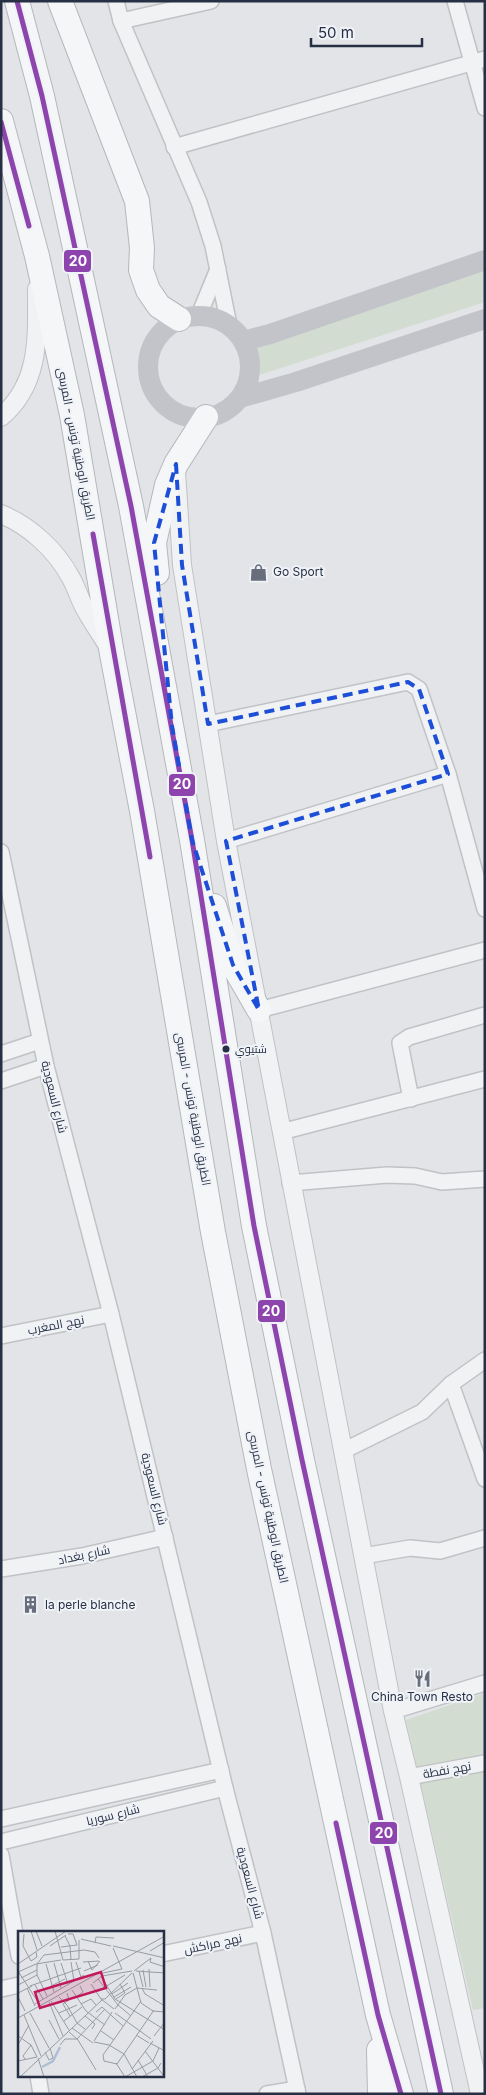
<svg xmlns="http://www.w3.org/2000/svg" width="486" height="2095" viewBox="0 0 486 2095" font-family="Inter,Cairo,sans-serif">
	<rect width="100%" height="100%" fill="#e2e4e7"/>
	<g fill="#d2dcd1">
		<polygon points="485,268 485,302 256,376 247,345"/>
		<polygon points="485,1693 485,2008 473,2010 406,1720"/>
	</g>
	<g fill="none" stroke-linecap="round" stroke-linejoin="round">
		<defs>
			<g id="minor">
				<polyline points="116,1 121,21 199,202 213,246 229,325"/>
				<polyline points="455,1 485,108"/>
				<polyline points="121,21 211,1"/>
				<polyline points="174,147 485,59"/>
				<polyline points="199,315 218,269"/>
				<polyline points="208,724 408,682 419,689 448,774 485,909"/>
				<polyline points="226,841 448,774"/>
				<polyline points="1,852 46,1066 111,1314 225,1788 263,1933 298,2094"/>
				<polyline points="259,1010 485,950"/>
				<polyline points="1,1054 40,1041"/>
				<polyline points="1,1081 46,1066"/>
				<polyline points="411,1099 400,1043 409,1037 485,1015"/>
				<polyline points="281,1132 485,1079"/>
				<polyline points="290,1183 387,1175 415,1176 442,1182 485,1179"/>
				<polyline points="1,1336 111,1314"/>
				<polyline points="451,1384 485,1479"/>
				<polyline points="343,1451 422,1412 451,1384 485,1360"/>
				<polyline points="363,1556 410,1548 440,1551 485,1538"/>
				<polyline points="1,1569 82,1556 165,1537"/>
				<polyline points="393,1711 485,1683"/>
				<polyline points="409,1777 485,1763"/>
				<polyline points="1,1819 221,1770"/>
				<polyline points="1,1842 225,1788"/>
				<polyline points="1,1855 19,1956"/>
				<polyline points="162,1954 263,1933"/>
				<polyline points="1,1989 19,1985"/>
				<polyline points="38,2076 41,2094"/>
				<polyline points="267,2094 297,2089"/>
			</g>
			<g id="tertiary">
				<path d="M1,417c40,-34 36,-81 36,-128"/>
				<polyline points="176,471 182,565 226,841 393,1711 409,1777 480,2094"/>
				<path d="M1,514c29,12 55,36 70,64 5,9 8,19 13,29 7,13 16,26 24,39"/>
			</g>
			<g id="trunk">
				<polyline points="17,1 42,96 131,506 192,840 254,1226 302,1460 441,2094"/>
				<polyline points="60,1 137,201 142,248 141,270 148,290 159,306 179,319"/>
				<polyline points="1,121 37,256 72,415 112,654 142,811 213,1232 259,1469 378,2015 401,2094"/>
				<polyline points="157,573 154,543 167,485 176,464 206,417"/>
				<polyline points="214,906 233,965 259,1010"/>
				<polyline points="379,2050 380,2094"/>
			</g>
		</defs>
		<use href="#minor" stroke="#c0c2c5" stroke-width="18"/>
		<use href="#tertiary" stroke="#c0c2c5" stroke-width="20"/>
		<use href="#trunk" stroke="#b4b7bc" stroke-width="26"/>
		<use href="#minor" stroke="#f1f2f4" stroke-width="15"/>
		<use href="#tertiary" stroke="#f1f2f4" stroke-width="18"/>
		<g stroke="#c2c4ca" stroke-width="20">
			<circle cx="199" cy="367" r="51"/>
			<polyline points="243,341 270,334 485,260"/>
			<polyline points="240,398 296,382 485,319"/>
		</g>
		<use href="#trunk" stroke="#f5f6f7" stroke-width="24"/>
		<defs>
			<g id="bus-1">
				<polyline points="17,1 42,96 131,506 192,840 254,1226 302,1460 441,2094"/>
				<polyline points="1,122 29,226"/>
				<polyline points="93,534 150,857"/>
				<polyline points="336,1823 378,2015 401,2094"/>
			</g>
		</defs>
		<use href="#bus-1" stroke="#eff2f7" stroke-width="9"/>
		<use href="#bus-1" stroke="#8e44ad" stroke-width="5"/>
	</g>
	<path fill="none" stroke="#1d4ed8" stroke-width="4" stroke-dasharray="10 6" stroke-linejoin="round" d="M176,464l6,101 26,159 200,-42 11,7 29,85 -222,67 33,169 -26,-45 -41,-125 -20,-114 -18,-183z"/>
	<defs>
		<symbol id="shop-bare" viewBox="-9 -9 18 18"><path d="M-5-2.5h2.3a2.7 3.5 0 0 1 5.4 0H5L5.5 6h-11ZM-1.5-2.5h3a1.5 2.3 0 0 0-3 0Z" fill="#686e7c" stroke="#eff2f7" stroke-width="2.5" paint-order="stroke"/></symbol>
		<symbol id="building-bare" viewBox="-9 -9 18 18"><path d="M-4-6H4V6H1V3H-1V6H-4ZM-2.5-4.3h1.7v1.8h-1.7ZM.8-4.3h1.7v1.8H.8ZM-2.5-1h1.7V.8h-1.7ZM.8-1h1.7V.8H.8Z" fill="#686e7c" stroke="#eff2f7" stroke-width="2.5" paint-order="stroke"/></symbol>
		<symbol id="restaurant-bare" viewBox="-9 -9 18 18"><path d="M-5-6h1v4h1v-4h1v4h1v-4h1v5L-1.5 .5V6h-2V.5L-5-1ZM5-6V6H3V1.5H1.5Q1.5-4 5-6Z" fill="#686e7c" stroke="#eff2f7" stroke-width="2.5" paint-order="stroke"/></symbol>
	</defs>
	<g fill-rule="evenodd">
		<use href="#shop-bare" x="246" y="560" width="25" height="25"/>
		<use href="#building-bare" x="18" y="1592" width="25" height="25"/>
		<use href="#restaurant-bare" x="410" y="1666" width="25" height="25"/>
	</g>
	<circle fill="#262f43" stroke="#eff2f7" stroke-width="2" cx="226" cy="1049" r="4.5"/>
	<g text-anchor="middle" stroke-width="4" stroke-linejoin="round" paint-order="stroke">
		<g font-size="11" fill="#262f43" stroke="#eff2f7" text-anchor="start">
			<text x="235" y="1053">شتيوي</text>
		</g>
		<g font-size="12" fill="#262f43" stroke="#eff2f7">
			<text transform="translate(76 444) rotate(79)" y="4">الطريق الوطنية تونس - المرسى</text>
			<text transform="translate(54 1097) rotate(76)" y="4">شارع السعودية</text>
			<text transform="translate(193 1109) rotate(80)" y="4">الطريق الوطنية تونس - المرسى</text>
			<text transform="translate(56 1325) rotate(-11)" y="4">نهج المغرب</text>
			<text transform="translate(154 1489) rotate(76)" y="4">شارع السعودية</text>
			<text transform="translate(268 1507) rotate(78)" y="4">الطريق الوطنية تونس - المرسى</text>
			<text transform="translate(84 1555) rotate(-12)" y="4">شارع بغداد</text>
			<text transform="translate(447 1770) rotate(-10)" y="4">نهج نفطة</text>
			<text transform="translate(113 1815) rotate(-14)" y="4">شارع سوريا</text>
			<text transform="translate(250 1883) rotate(75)" y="4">شارع السعودية</text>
			<text transform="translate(213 1944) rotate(-12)" y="4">نهج مراكش</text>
		</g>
		<g font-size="12" fill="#262f43" stroke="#eff2f7" text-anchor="start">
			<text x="273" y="576">Go Sport</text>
			<text x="45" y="1609">la perle blanche</text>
			<text x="422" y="1701" text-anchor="middle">China Town Resto</text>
		</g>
	</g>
	<g transform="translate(18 1931)">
		<rect width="146" height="146" fill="#e2e4e7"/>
		<path fill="none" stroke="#adbfd6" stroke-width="2.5" d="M24,136l11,-6 7,-14"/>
		<path fill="none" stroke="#979ca5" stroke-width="1" d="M13,0l6,19M18,0l6,15M37,0l8,29M6,3l-1,12 8,15 6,-4 -1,-5M47,5l5,10 1,14M63,8l30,7M61,9v19M77,12l1,-6 18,1M32,15l16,-11M95,15l52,12M43,16l16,-2 -4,-11h-5M132,20l15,-9M45,29l16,-1M70,30l4,9 8,-9M53,31l3,19M58,31l5,15M65,31l16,-1M36,32l7,25M43,32l7,21M0,33l48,-33M28,33l8,28M131,38l1,18M125,39l3,17M0,40l20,31M66,40l14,-6M116,40l17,-13 -1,4 15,5M118,40l29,2M121,40l4,16M0,41l18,-8 25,-4M85,42l19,-4 -9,-21M115,42l8,30 12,8 12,1M83,45l14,23 50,31M3,47l16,-8M80,48l20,26M75,52l9,-7 30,-5M73,53l10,15M0,54l19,-10M17,54l8,14M12,55l51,-18M33,55l14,-7M9,57l8,18M124,57l3,6 20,12M54,59l14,21 19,14M80,60l27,-16M0,62l14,-7M49,62l2,7 -6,4 7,12M94,63l16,-11M29,65l-10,-21v-11l7,-9 40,-5 11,2 4,6M0,66l7,14M41,66l8,8 10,18 8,6M58,66l7,-5 -3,-6M96,66l17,-10M87,68l27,-26M87,68h-4l13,10M98,68l9,-6 -5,-9M33,70l18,29M123,70l-38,54 1,6 13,3 37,-54M31,71l14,34M17,73l49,-29M63,73l10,-5 5,6M100,74l13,11M97,78l10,-14 12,-7 20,2M78,81l6,-5 21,19M12,82l19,35M41,82l18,-8M97,82l36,26M6,84l17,41M67,85l10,8 -3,5M0,87l147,-82M31,89l10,19M46,90l18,-14M54,97l21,15M50,100l10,9 18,30M83,100l13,9M118,104l13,8M0,105l13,9 6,12 -19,4M136,105l11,-14M76,110l18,-29M76,111l15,3 15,9 13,23M1,112l10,-18M132,112l15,8M42,114l5,-6h12l28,-30M127,120l18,24M27,121l4,8 4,-2 -3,-10M20,127l6,19M7,128l-2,-3 8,-11M120,129l10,17M98,132l9,14M114,138l21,-28M2,146l82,-77M107,146l28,-16 6,-13M124,146l16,-9 3,-5"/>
		<path fill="#c2185b" fill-opacity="0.15" stroke="#c2185b" stroke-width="2.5" d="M83,41l5,16 -66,20 -5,-16z"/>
		<rect width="146" height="146" fill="none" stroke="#262f43" stroke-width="2.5"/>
	</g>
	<g stroke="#eff2f7" stroke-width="2">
		<rect x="63" y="249" width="29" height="24" rx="5" fill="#8e44ad"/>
		<rect x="168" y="773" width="28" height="24" rx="5" fill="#8e44ad"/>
		<rect x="257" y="1299" width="29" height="24" rx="5" fill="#8e44ad"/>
		<rect x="369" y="1821" width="29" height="24" rx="5" fill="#8e44ad"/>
	</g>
	<g font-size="14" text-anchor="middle" font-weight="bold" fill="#fff">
		<text x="78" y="266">20</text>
		<text x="182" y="789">20</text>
		<text x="271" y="1316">20</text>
		<text x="384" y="1838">20</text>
	</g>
	<rect width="486" height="2095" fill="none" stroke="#262f43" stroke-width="5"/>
	<path d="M311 38v8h111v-8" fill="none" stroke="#262f43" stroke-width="2.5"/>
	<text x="318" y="38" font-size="15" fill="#262f43" stroke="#eff2f7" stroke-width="4" paint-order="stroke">50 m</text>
</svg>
